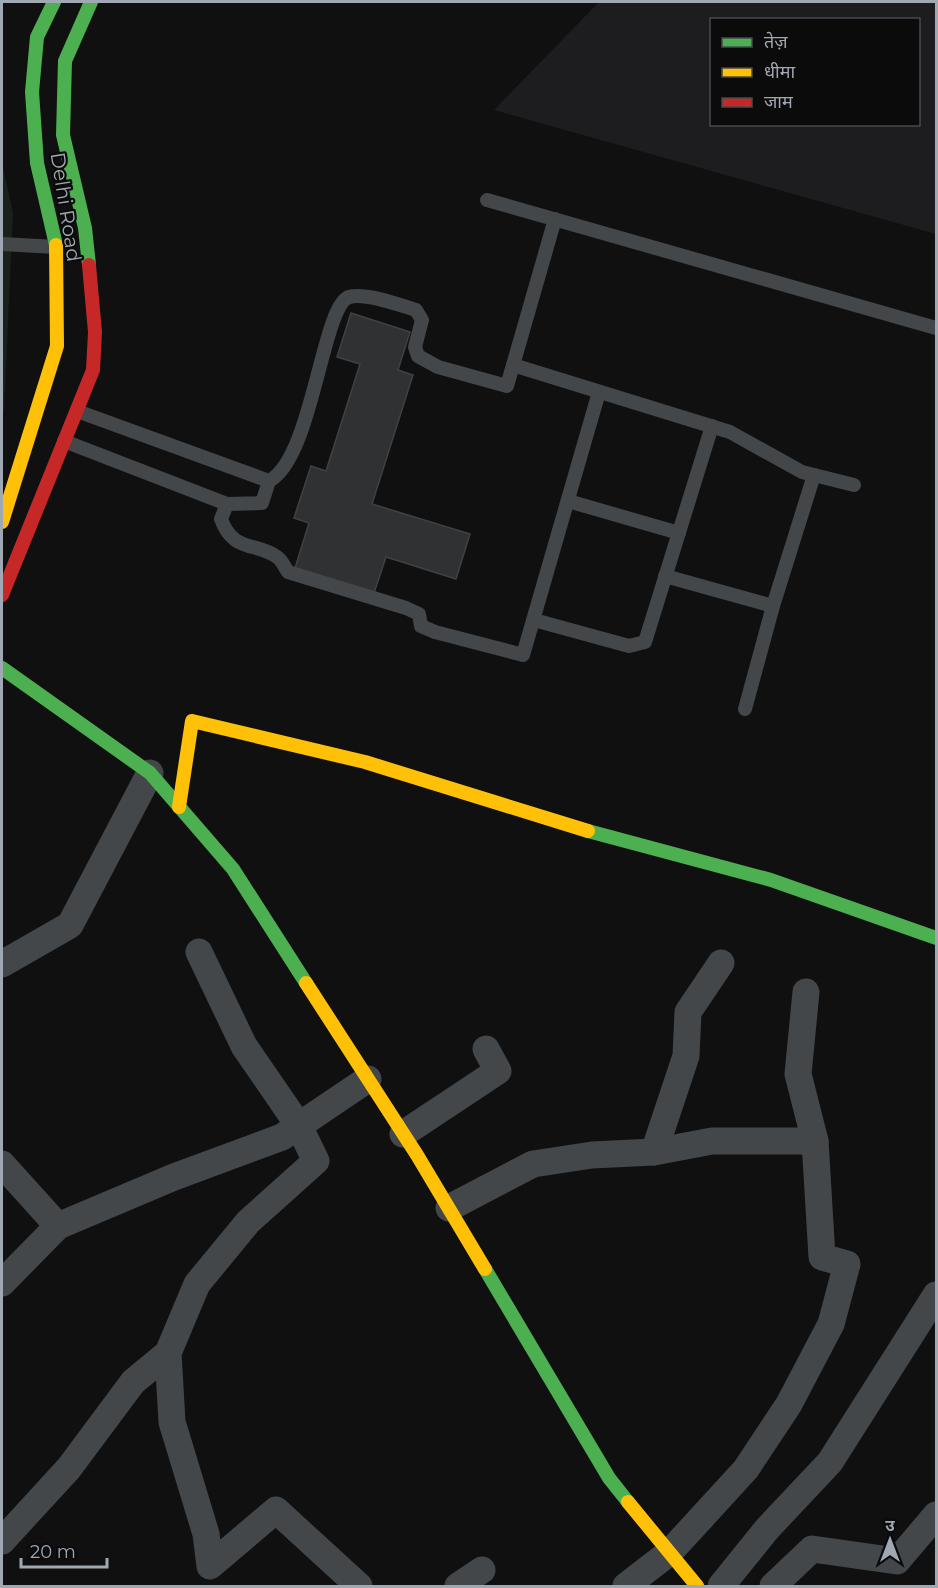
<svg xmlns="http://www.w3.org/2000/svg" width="938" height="1588" viewBox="0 0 938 1588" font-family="Montserrat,'Noto Sans Devanagari',sans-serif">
	<rect width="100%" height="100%" fill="#101011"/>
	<path fill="#1d1d1f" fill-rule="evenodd" d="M599,2h337v232l-442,-124zM712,20h206v104h-206z"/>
	<polygon fill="#1a211b" points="2,163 13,213 4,410 2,414"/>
	<polygon fill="#303133" stroke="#3e4245" stroke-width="1.5" points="351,313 410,332 398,370 413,375 372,504 470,534 456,579 386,557 374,593 295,568 309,523 294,518 311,466 326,471 360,364 337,357"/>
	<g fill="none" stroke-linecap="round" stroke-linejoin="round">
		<g stroke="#444749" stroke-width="14">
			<polyline points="487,200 936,328"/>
			<polyline points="2,244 56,247"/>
			<polyline points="513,365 730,432 802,472 854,485"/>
			<path d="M77,411l192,70c44,-23 53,-175 80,-184 16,-5 51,8 67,13l6,10 -7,27 3,9 20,11 69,19 48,-167"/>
			<polyline points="64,441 227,504 262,503 269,481"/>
			<polyline points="568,501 679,533"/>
			<path d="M227,504l-6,15c12,34 36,23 56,38 5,3 8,11 11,15l118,36 13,6 2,12 14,6 88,23 76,-263"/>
			<polyline points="665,576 773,606 814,475"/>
			<polyline points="534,620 629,646 645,642 712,426"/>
			<polyline points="745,709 773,606"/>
		</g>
		<g stroke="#444749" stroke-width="27">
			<polyline points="199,952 244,1046 299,1126 316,1161 248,1222 197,1284 168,1353 172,1422 206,1534 210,1566 276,1510 359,1586"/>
			<polyline points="2,964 70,925 150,773"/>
			<polyline points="806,992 798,1074 815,1141"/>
			<polyline points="403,1134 498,1071 486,1049"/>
			<polyline points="654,1152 686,1056 688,1012 721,963"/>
			<polyline points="2,1164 58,1226"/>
			<polyline points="449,1208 533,1164 592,1155 654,1152 712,1141 815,1141 822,1257 847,1264 831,1324 789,1404 746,1469 670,1552 626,1586"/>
			<polyline points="2,1283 58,1226 174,1177 282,1137 368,1079"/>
			<polyline points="2,1541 69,1468 133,1382 168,1353"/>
			<polyline points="458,1586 482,1570"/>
			<polyline points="721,1586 767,1529 830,1462 936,1295"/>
			<polyline points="773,1586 812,1549 897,1561 936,1515"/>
		</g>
		<g stroke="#4caf50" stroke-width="14">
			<polyline points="54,2 37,37 32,92 37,163 56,245"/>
			<polyline points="89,265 85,228 63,135 65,61 91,2"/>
			<polyline points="2,668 150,773 233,869 306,983"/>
			<polyline points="588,831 771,880 936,938"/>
			<polyline points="485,1269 609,1478 628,1502"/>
		</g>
		<g stroke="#ffc107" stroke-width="14">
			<polyline points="2,522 57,346 56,245"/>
			<polyline points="179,807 192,721 365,762 588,831"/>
			<polyline points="306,983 417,1155 485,1269"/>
			<polyline points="628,1502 697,1586"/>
		</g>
		<polyline stroke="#c62828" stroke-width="14" points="2,595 93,370 95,332 89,265"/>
	</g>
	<g text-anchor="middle" stroke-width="4.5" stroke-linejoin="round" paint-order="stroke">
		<g font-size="20" fill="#a0a9b3" stroke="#0b0b0c">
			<text transform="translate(66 207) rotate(81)" y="7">Delhi Road</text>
		</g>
	</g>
	<rect width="938" height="1588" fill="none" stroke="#a0a9b3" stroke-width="6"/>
	<rect x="710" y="18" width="210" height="108" fill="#0b0b0c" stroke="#474a4f" stroke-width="1.5"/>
	<rect x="722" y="38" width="30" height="9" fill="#4caf50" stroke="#474a4f" stroke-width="1.5"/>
	<text x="764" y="48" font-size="18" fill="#a0a9b3">तेज़</text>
	<rect x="722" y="68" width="30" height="9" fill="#ffc107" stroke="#474a4f" stroke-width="1.5"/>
	<text x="764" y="78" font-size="18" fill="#a0a9b3">धीमा</text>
	<rect x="722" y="98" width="30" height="9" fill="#c62828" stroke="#474a4f" stroke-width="1.5"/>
	<text x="764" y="108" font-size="18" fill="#a0a9b3">जाम</text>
	<g transform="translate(890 1540)" stroke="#0b0b0c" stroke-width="4.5" paint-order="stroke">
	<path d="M0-4.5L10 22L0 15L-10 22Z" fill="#a0a9b3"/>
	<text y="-9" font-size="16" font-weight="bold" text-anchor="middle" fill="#a0a9b3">उ</text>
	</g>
	<path d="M21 1558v9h86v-9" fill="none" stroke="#a0a9b3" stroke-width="3"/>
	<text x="30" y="1558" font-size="18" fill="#a0a9b3" stroke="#0b0b0c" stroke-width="4.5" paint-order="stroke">20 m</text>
</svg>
